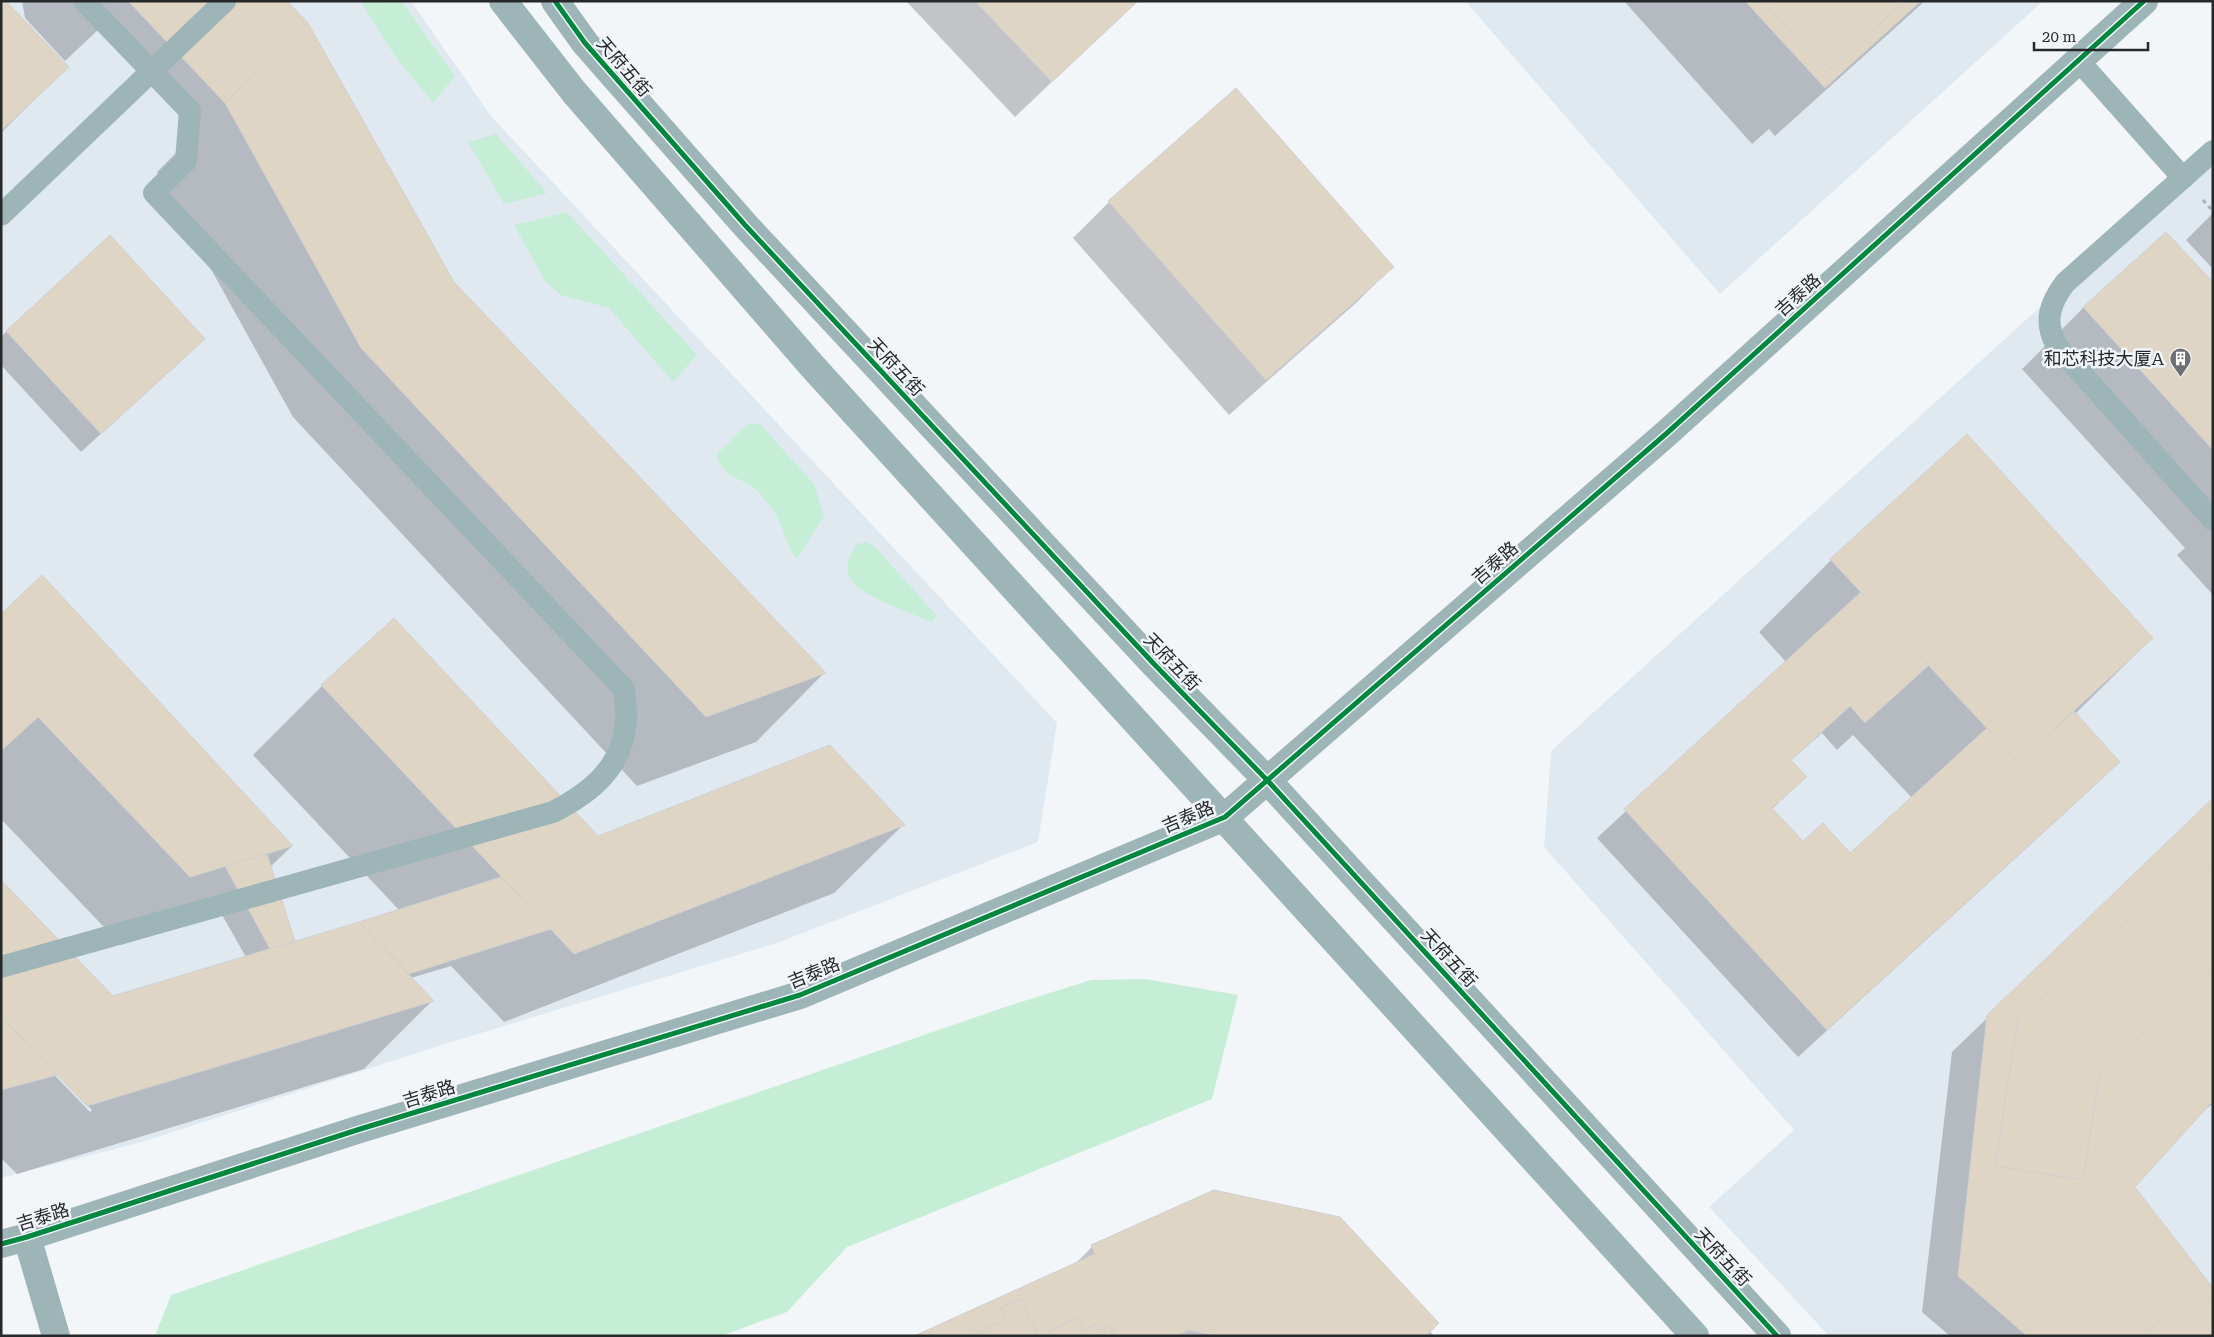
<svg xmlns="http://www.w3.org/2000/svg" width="2214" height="1337" viewBox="0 0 2214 1337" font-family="'Roboto Serif','Noto Sans SC',serif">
	<rect width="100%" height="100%" fill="#f3f6f9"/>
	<g fill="#e1e9f0">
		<polygon points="1,1 411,1 491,116 1057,723 1038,842 777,943 448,1043 142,1142 1,1178"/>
		<polygon points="1465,1 2043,1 1720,294"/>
		<polygon points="2213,150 2213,1336 1829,1336 1709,1207 1794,1130 1544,847 1551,751"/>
	</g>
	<g fill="#c6eed6">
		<polygon points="360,1 403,3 455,76 433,103 395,56"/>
		<polygon points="496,134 547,193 504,204 468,142"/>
		<polygon points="567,212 697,355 673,382 609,308 561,295 545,281 514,225"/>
		<path d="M747,424h13l54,60 10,32 -27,43c-11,-13 -12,-28 -20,-42 -4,-8 -11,-16 -16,-22 -17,-20 -35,-12 -45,-40z"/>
		<path d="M866,542l9,5 62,69 -6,6c-14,-6 -29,-12 -43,-18 -28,-13 -56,-26 -31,-60z"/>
		<polygon points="1145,979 1238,995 1212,1099 847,1247 787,1312 721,1336 155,1336 171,1295 1005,1007 1091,980"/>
	</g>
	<g fill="#0003" fill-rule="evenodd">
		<polygon points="1,1 67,67 1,133"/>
		<polygon points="22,1 285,1 453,283 824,673 756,742 637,786 293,417 157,172 198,131 100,28 65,61 25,18"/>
		<polygon points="906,1 1137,1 1015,117"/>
		<polygon points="1624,1 1925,1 1775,136 1769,129 1752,144"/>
		<polygon points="1109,202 1392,267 1356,303 1229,415 1073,238"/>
		<polygon points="2213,213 2213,269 2186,240"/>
		<polygon points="2166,234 2213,284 2213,595 2177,555 2185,548 2022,369 2083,308"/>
		<polygon points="7,331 184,358 81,452 1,365 1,337"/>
		<path d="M1831,560l321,78 -77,76 44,48 -28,27 -293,268 -201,-219 189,-176 -27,-30zM1822,733l15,17 16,-15 59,63 -62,57 -47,-12 -31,-34 33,-32 -15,-16z"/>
		<path d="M1,616l291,230 -22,21 24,76 105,-33 -146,-155 69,-69 72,-66 203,217 306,-12 -69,68 -330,129 -53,-56 -40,12 21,23 -68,68 -347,105 -16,-16v-276l112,116 133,-41 -24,-42 -101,30 -120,-126zM44,1064h4l44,46 -2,2z"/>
		<polygon points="2213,800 2213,1104 2200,1113 2133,1187 2213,1336 1950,1336 1922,1312 1952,1052"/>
		<polygon points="1092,1247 1430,1331 1434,1336 917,1336 1073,1266"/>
	</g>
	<g fill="#dfd5c5" stroke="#cfd0d0">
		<polygon points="1,1 6,1 69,67 1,131"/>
		<polygon points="128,1 287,1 308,23 225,103"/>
		<polygon points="975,1 1138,1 1052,82"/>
		<polygon points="1763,1 1905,1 1826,72"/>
		<polygon points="1763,1 1826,72 1905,1 1921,1 1825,88 1746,2"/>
		<polygon points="308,23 454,282 826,673 706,717 361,348 225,103"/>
		<polygon points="1236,88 1394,267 1266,380 1108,201"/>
		<polygon points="2166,232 2213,282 2213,450 2083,307"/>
		<polygon points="110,235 205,339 101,434 6,331"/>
		<polygon points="1967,434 2153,638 2018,762 1830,559"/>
		<polygon points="42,575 293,846 190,877 38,717 1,751 1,614"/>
		<polygon points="1861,592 1929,665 1865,723 1850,706 1791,760 1807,777 1772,808 1803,841 1823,823 1850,853 1987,728 2018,762 2074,711 2120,762 1827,1030 1624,809"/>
		<polygon points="394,618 598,836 830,745 905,825 574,954 321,685"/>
		<polygon points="2213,798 2213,1101 2135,1187 2213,1288 2213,1336 2027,1336 1958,1276 1987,1015"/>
		<polygon points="267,854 295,941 270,949 225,866"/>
		<polygon points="2198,858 2213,874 2213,971 2100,1071 2083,1180 1995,1166 2018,1019"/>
		<polygon points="501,877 551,929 409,974 359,922"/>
		<polygon points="1,880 113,996 359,922 434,1001 87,1106 1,1017"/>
		<polygon points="1,1018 2,1018 57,1075 1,1090"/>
		<polygon points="1214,1190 1340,1217 1439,1323 1426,1336 1217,1336 1188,1330 1177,1336 1114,1336 1110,1326 1101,1330 1097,1324 1084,1330 1078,1317 1049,1331 1051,1336 1038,1336 1021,1299 1000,1308 1005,1319 970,1336 914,1336 1095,1254 1091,1245"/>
		<polygon points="2197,1286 2213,1303 2213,1336 2144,1336"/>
		<polygon points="1021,1299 1038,1336 970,1336 1005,1319 1000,1308"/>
		<polygon points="1078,1317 1084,1330 1097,1324 1101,1330 1110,1326 1114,1336 1051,1336 1049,1331"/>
	</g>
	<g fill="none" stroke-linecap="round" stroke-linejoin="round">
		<polyline stroke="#a7b5b8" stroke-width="3" stroke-dasharray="4 4" stroke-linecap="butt" points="2203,200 2213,211"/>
		<g stroke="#9eb5b7" stroke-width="22">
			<polyline points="2078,60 2183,178"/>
			<path d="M2213,151l-148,132c-15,20 -22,39 -8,63l156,174"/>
			<polyline points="1,215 225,1"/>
			<path d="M1,967l552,-155c39,-20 70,-45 73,-92 1,-10 -1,-21 -2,-31l-470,-496 32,-32 4,-50 -106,-110"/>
		</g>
		<g stroke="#9eb5b7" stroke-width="28">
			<polyline points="27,1237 56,1336"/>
			<polyline points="1,1244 27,1237 357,1130 800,995 1225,817 1667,433 2144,1"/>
		</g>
		<g stroke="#9eb5b7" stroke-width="28">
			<polyline points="503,1 574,92 813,367 1695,1336"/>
			<polyline points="555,1 585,43 745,225 1154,664 1267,780 1777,1336"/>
		</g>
		<defs>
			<g id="cycleway">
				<polyline points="555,1 585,43 745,225 1154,664 1267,780 1777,1336"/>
				<polyline points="1,1244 27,1237 357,1130 800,995 1225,817 1667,433 2144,1"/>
			</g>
		</defs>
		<use href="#cycleway" stroke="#f1f6fb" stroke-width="8"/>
		<use href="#cycleway" stroke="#00873e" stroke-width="5"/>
	</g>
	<defs>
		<symbol id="building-pin" viewBox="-11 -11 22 30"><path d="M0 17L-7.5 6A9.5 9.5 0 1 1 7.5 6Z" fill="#6e7072" stroke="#f1f6fb"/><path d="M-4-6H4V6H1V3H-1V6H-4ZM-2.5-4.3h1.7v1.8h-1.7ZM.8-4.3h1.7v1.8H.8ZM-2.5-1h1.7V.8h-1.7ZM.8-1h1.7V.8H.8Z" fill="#fff"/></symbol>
	</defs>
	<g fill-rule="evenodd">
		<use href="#building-pin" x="2168" y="346" width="25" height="34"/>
	</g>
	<g text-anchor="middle" stroke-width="5" stroke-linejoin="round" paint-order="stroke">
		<g font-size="18" fill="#262829" stroke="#f1f6fb">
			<text transform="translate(624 67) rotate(49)" y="6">天府五街</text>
			<text transform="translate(1798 295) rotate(-42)" y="6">吉泰路</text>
			<text transform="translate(896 367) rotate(47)" y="6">天府五街</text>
			<text transform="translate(1495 563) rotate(-41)" y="6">吉泰路</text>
			<text transform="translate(1172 662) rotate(46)" y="6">天府五街</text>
			<text transform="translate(1188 817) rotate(-23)" y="6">吉泰路</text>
			<text transform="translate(1449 958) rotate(47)" y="6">天府五街</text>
			<text transform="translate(814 973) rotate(-22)" y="6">吉泰路</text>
			<text transform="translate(429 1094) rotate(-17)" y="6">吉泰路</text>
			<text transform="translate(43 1217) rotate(-17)" y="6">吉泰路</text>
			<text transform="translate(1723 1257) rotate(47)" y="6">天府五街</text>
		</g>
		<g font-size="18" fill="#262829" stroke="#f1f6fb" text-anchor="end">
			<text x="2164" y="365">和芯科技大厦A</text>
		</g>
	</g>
	<rect width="2214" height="1337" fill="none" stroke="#262829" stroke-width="5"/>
	<path d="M2034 42v8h114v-8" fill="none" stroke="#262829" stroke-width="2.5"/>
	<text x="2042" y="42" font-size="15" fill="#262829" stroke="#f1f6fb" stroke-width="4" paint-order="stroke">20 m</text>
</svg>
